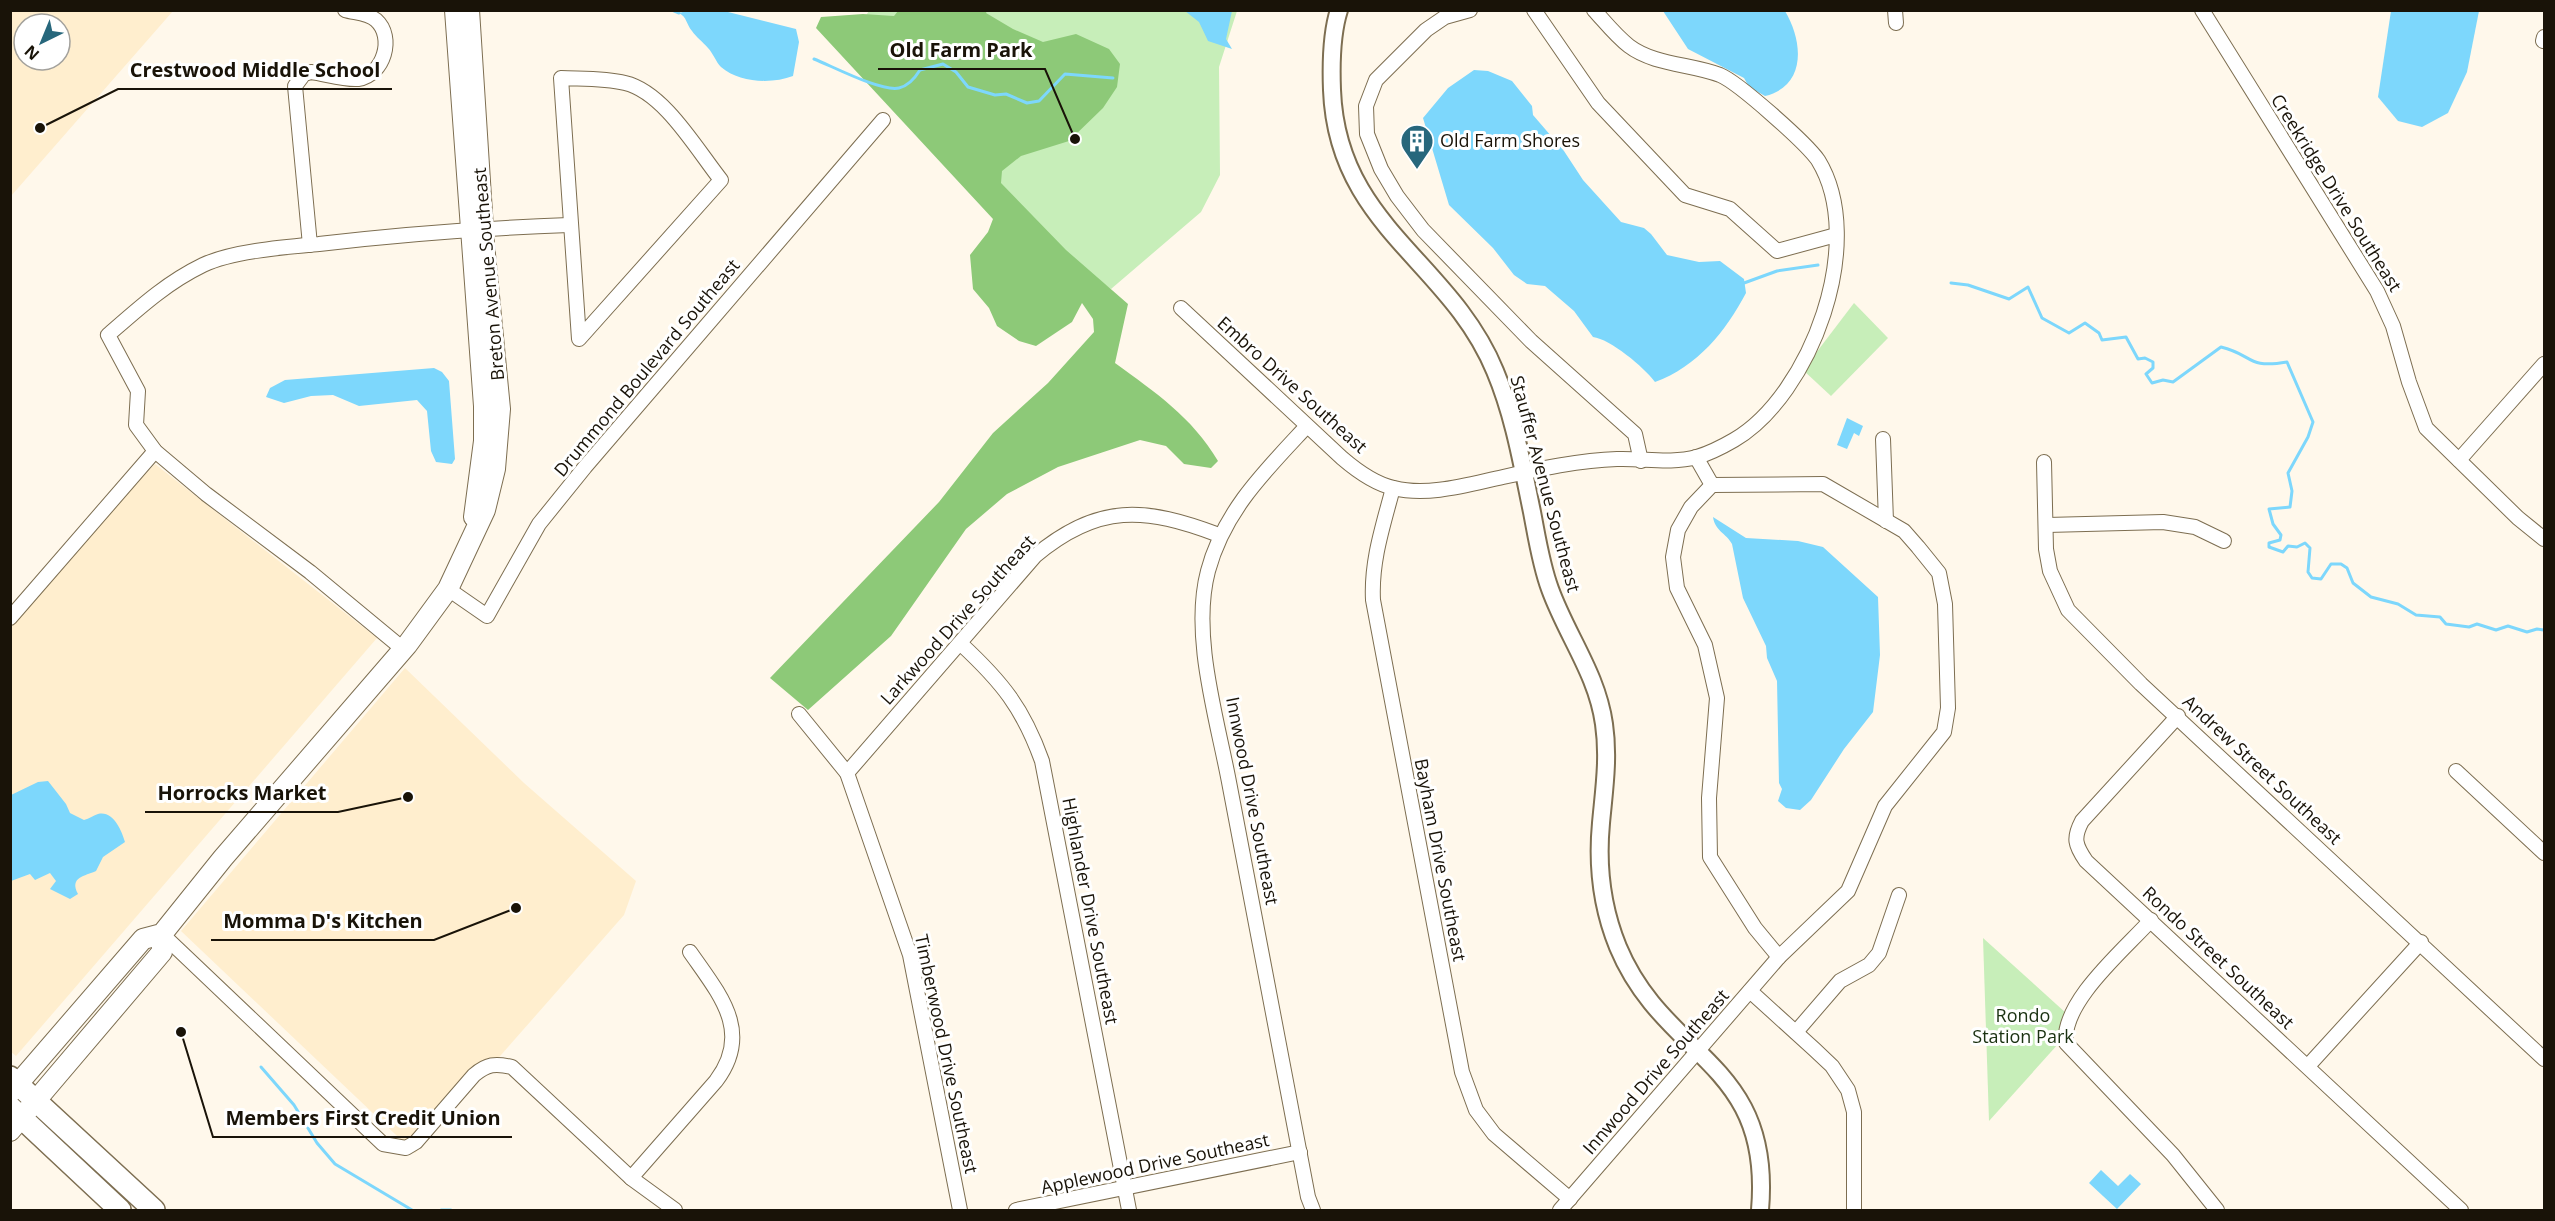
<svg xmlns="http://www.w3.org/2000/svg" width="2555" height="1221" viewBox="0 0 2555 1221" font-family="'Open Sans',sans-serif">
	<rect width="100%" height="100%" fill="#fff8eb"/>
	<g fill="#ffeece" fill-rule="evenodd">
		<path d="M11,10l162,1 -162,185 -1,-185zM24,24h36v36h-36z"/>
		<polygon points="155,464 377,638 16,1056 10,1051 10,619"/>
		<polygon points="405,668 524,783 636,881 624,915 415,1153 181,931"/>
	</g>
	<g fill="#c7eeb9">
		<polygon points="869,11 1237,11 1219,67 1220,175 1201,212 1111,289 992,201 843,49"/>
		<polygon points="1854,303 1888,338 1831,396 1803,370"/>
		<polygon points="1983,938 2077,1023 1989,1121"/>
	</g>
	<path fill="#8dc978" d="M898,11h89l-1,2 27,16 30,13 33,-8 33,15 11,15 -3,23 -14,21 -34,33 -48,15 -19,15 -1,12 65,67 62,54 -13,59c41,30 76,53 103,98l-7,7 -27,-4 -18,-18 -26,-6 -82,27 -51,27 -41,35 -75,107 -83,74 -38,-32 169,-176 54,-69 55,-50 46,-51 -1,-13 -11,-16 -10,19 -36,24 -17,-5 -22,-15 -8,-18 -16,-19 -3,-34 18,-23 5,-13 -177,-191 5,-11 42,-3 31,2z"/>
	<g fill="#7dd7fc">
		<path d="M690,10l34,1 72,18 3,13 -6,34c-21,8 -54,7 -72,-9 -5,-5 -8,-14 -13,-19 -5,-6 -12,-11 -16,-17 -6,-7 -5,-14 -13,-18z"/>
		<polygon points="1185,11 1232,11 1226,39 1232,49 1208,41 1199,22"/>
		<path d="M1663,11h122c18,30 22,75 -20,85l-16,-9 -5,-9 -56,-29z"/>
		<polygon points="2391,11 2479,11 2467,72 2448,113 2422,127 2398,121 2378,97"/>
		<path d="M1474,70l14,1 24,10 20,25 1,9 31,36 19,29 38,42 23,6 7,6 16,21 32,7 21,-1 24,18 2,14c-20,38 -49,74 -91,89 -11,-15 -45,-43 -62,-45l-19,-26 -29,-25 -18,-2 -13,-9 -21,-27 -44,-43 -26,-87 25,-30z"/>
		<polygon points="434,368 442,372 449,381 455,459 452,464 436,462 431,451 427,411 417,400 359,406 333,395 311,396 284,403 266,397 270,388 285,380"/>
		<polygon points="1847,418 1863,426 1859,436 1854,433 1847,449 1837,445"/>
		<path d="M1713,517l33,21 52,3 25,6 55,50 2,58 -7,57 -29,37 -33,51 -11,10 -14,-2 -8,-7 4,-12 -3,-6 -2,-102 -10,-23 -1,-12 -23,-48 -11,-54c-6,-11 -17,-13 -19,-27z"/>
		<path d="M48,781l18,23 4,9 14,7c5,-1 10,-5 14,-6 15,-4 24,17 27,28l-22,15 -7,14c-11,5 -27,6 -18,23l-8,5 -20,-10 6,-8 -6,-8 -15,7 -5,-6 -19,7v-86l27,-13z"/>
		<polygon points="2101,1170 2118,1186 2130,1174 2141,1184 2117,1209 2089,1183"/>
	</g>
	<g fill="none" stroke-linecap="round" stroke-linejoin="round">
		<g stroke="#7dd7fc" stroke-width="3">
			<polyline points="672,10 679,13"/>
			<path d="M814,59c18,7 67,33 85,29 9,-2 16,-10 21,-18l23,-6 13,8 12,15 27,8 11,-1 21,9 12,-2 26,-27 48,4"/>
			<polyline points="1744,283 1777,271 1818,265"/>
			<path d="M1951,283l17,2 41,14 19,-12 14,31 27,15 16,-10 14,10 3,7 24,-3 12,22 7,-1 8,4v6l-7,6 6,9 11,-3 10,2 48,-35c33,8 25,22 66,15l26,60 -5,15 -20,36 4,18 -2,16 -21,2 4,15 8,11 -1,5 -11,3v4l14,5 5,-6 9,1 8,-4 5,5 -2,24 4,6 9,1 10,-15h10l6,4 6,15 18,14 27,7 18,11 24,2 6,7 23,3 8,-3 19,6 12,-4 19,6 10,-3 7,1"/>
			<polyline points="261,1067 294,1105 317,1143 335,1164 412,1210"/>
			<polyline points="441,1210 451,1210"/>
		</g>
		<defs>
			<g id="minor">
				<polyline points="1470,10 1445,17 1426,30 1376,80 1366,106 1367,134 1381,169 1397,196 1423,230 1531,341 1635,434 1641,461"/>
				<polyline points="1534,10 1598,103 1685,195 1730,209 1777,251 1836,235"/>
				<polyline points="1895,10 1896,23"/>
				<polyline points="2202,10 2377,291 2393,326 2409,382 2426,428 2518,518 2544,539"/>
				<polyline points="2543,41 2544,37"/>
				<path d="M561,78c21,1 44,0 64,5 39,9 72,67 96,97l-142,159z"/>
				<path d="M310,245l-15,-159 9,-12 7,-2c15,2 32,8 47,7 26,-4 37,-42 18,-59 -8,-7 -21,-7 -31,-10"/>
				<path d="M1181,308l161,150c14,12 33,26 52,30 34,9 76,-4 109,-11 36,-8 77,-17 114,-18 27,-1 53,5 80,-2 13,-4 25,-10 37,-17 77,-45 134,-199 84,-280 -12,-17 -79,-77 -98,-85 -28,-11 -66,-10 -91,-29 -13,-10 -24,-24 -35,-36"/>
				<path d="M1306,427c-41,44 -82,84 -98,144 -17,64 9,147 21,211 26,139 54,277 79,415l5,13"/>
				<polyline points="1883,439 1886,521"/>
				<polyline points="1696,457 1712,485"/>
				<polyline points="2459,460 2544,364"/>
				<polyline points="2044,462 2046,549 2050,571 2068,610 2141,684 2544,1059"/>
				<polyline points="1712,485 1691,507 1678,530 1673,557 1677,588 1705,645 1717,698 1709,798 1710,857 1755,928 1779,957"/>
				<path d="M1393,488c-10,38 -22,73 -20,112l89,472 14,38 18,24 76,65"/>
				<polyline points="2047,525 2163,522 2195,527 2224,541"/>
				<polyline points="448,589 487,616 539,524 585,467 883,120"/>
				<polyline points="10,618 155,451"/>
				<path d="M961,644c41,38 62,64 81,117l87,449"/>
				<path d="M403,649l-93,-77 -104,-78 -51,-43 -19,-26 2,-34 -30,-56c31,-27 58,-52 95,-70 30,-14 83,-18 116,-21 83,-10 167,-16 250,-19"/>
				<polyline points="799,714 847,773 910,955 960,1210"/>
				<path d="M2178,716l-96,105c-9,17 -7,24 4,40l375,349"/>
				<polyline points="2456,771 2544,853"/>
				<path d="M847,773l188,-217c63,-53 110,-49 184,-21"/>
				<path d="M2151,920c-26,29 -90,82 -85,123l107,112 44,55"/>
				<path d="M162,934l221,210 23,4 10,-6 58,-67c13,-11 21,-12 38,-8l119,111 44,32"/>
				<polyline points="1750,991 1814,1049 1832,1066 1848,1090 1854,1112 1854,1210"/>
				<polyline points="1796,1032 1840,981 1869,965 1879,953 1899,895"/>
				<polyline points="2308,1066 2421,942"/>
				<path d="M631,1178l85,-97c37,-49 4,-86 -26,-129"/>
				<polyline points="1016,1210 1300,1152"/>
				<polyline points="1560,1210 1779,957 1848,891 1885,806 1944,732 1948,708 1945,604 1939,573 1918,547 1904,531 1823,484 1712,485"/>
			</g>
			<path id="tertiary" d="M1339,10c-8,25 -8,54 -7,80 5,136 118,171 163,281 19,45 27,93 37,141 5,26 9,53 18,77 17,47 47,85 54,135 5,34 0,66 -3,99 -4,42 1,85 17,124 47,113 155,114 142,263"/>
			<g id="secondary">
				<polyline points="455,10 484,406 484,441 474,517"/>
				<polyline points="10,1093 143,939 162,934 223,858 407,645 448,589 485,510 495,469 500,409 484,244 469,10"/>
				<polyline points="10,1131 162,952 162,934"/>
			</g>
			<g id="primary">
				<polyline points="10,1077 154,1210"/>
				<polyline points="10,1107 120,1210"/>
			</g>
		</defs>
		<use href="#minor" stroke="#7d6e51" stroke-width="16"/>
		<use href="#tertiary" stroke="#7d6e51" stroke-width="20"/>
		<use href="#secondary" stroke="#7d6e51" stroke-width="22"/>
		<use href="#primary" stroke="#7d6e51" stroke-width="24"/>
		<use href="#minor" stroke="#fff" stroke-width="14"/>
		<use href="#tertiary" stroke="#fff" stroke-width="16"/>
		<use href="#secondary" stroke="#fff" stroke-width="20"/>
		<use href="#primary" stroke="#fff" stroke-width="21"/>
	</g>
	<defs>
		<symbol id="building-pin" viewBox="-11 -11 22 30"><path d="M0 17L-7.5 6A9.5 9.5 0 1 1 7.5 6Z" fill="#27677c" stroke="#fff"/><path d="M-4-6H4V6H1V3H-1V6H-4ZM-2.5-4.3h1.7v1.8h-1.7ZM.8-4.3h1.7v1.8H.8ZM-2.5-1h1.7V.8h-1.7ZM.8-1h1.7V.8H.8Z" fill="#fff"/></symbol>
	</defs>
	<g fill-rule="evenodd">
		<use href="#building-pin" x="1398" y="122" width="38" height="52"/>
	</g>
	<g text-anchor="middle" stroke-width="6" stroke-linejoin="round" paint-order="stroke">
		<g font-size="18" fill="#191308" stroke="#fff" text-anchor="start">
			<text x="1440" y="147">Old Farm Shores</text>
		</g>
		<g font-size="18" fill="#191308" stroke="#fff">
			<text transform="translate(2336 193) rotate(58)" y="6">Creekridge Drive Southeast</text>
			<text transform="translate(489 274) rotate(-95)" y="6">Breton Avenue Southeast</text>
			<text transform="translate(647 368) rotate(-50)" y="6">Drummond Boulevard Southeast</text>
			<text transform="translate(1292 385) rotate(42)" y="6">Embro Drive Southeast</text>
			<text transform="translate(1545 484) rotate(75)" y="6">Stauffer Avenue Southeast</text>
			<text transform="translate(958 620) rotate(-48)" y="6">Larkwood Drive Southeast</text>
			<text transform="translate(2262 770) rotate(43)" y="6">Andrew Street Southeast</text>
			<text transform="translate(1252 801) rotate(79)" y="6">Innwood Drive Southeast</text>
			<text transform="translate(1440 860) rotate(79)" y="6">Bayham Drive Southeast</text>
			<text transform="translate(1090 911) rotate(79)" y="6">Highlander Drive Southeast</text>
			<text transform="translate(2218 958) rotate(43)" y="6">Rondo Street Southeast</text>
			<text transform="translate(946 1054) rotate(78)" y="6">Timberwood Drive Southeast</text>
			<text transform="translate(1656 1072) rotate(-49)" y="6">Innwood Drive Southeast</text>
			<text transform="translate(1155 1164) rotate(-12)" y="6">Applewood Drive Southeast</text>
		</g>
		<g font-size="18" fill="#1a3111" stroke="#fff">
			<text x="2023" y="1022">Rondo<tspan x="2023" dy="21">Station Park</tspan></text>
		</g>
	</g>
	<path fill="none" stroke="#191308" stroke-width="2" d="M1075 139L1045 69H878M40 128L118 89H392M408 797L338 812H145M516 908L434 940H211M181 1032L213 1137H512"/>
	<g fill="#191308" stroke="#fff" stroke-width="2">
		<circle cx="1075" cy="139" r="6"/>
		<circle cx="40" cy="128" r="6"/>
		<circle cx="408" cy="797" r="6"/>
		<circle cx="516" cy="908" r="6"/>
		<circle cx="181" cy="1032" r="6"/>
	</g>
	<g font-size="20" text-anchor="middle" font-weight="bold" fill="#191308" stroke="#fff" stroke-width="6" stroke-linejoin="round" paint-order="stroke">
		<text x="961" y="57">Old Farm Park</text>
		<text x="255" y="77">Crestwood Middle School</text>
		<text x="242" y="800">Horrocks Market</text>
		<text x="323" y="928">Momma D's Kitchen</text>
		<text x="363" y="1125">Members First Credit Union</text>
	</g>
	<rect width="2555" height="1221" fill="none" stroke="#191308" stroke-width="24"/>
	<g transform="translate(42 42) rotate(223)"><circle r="28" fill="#ffffff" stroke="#a3a19c" stroke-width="1.5"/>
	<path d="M0-4.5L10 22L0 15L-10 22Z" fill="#27677c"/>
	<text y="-9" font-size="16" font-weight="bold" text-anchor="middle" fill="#191308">N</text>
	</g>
</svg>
